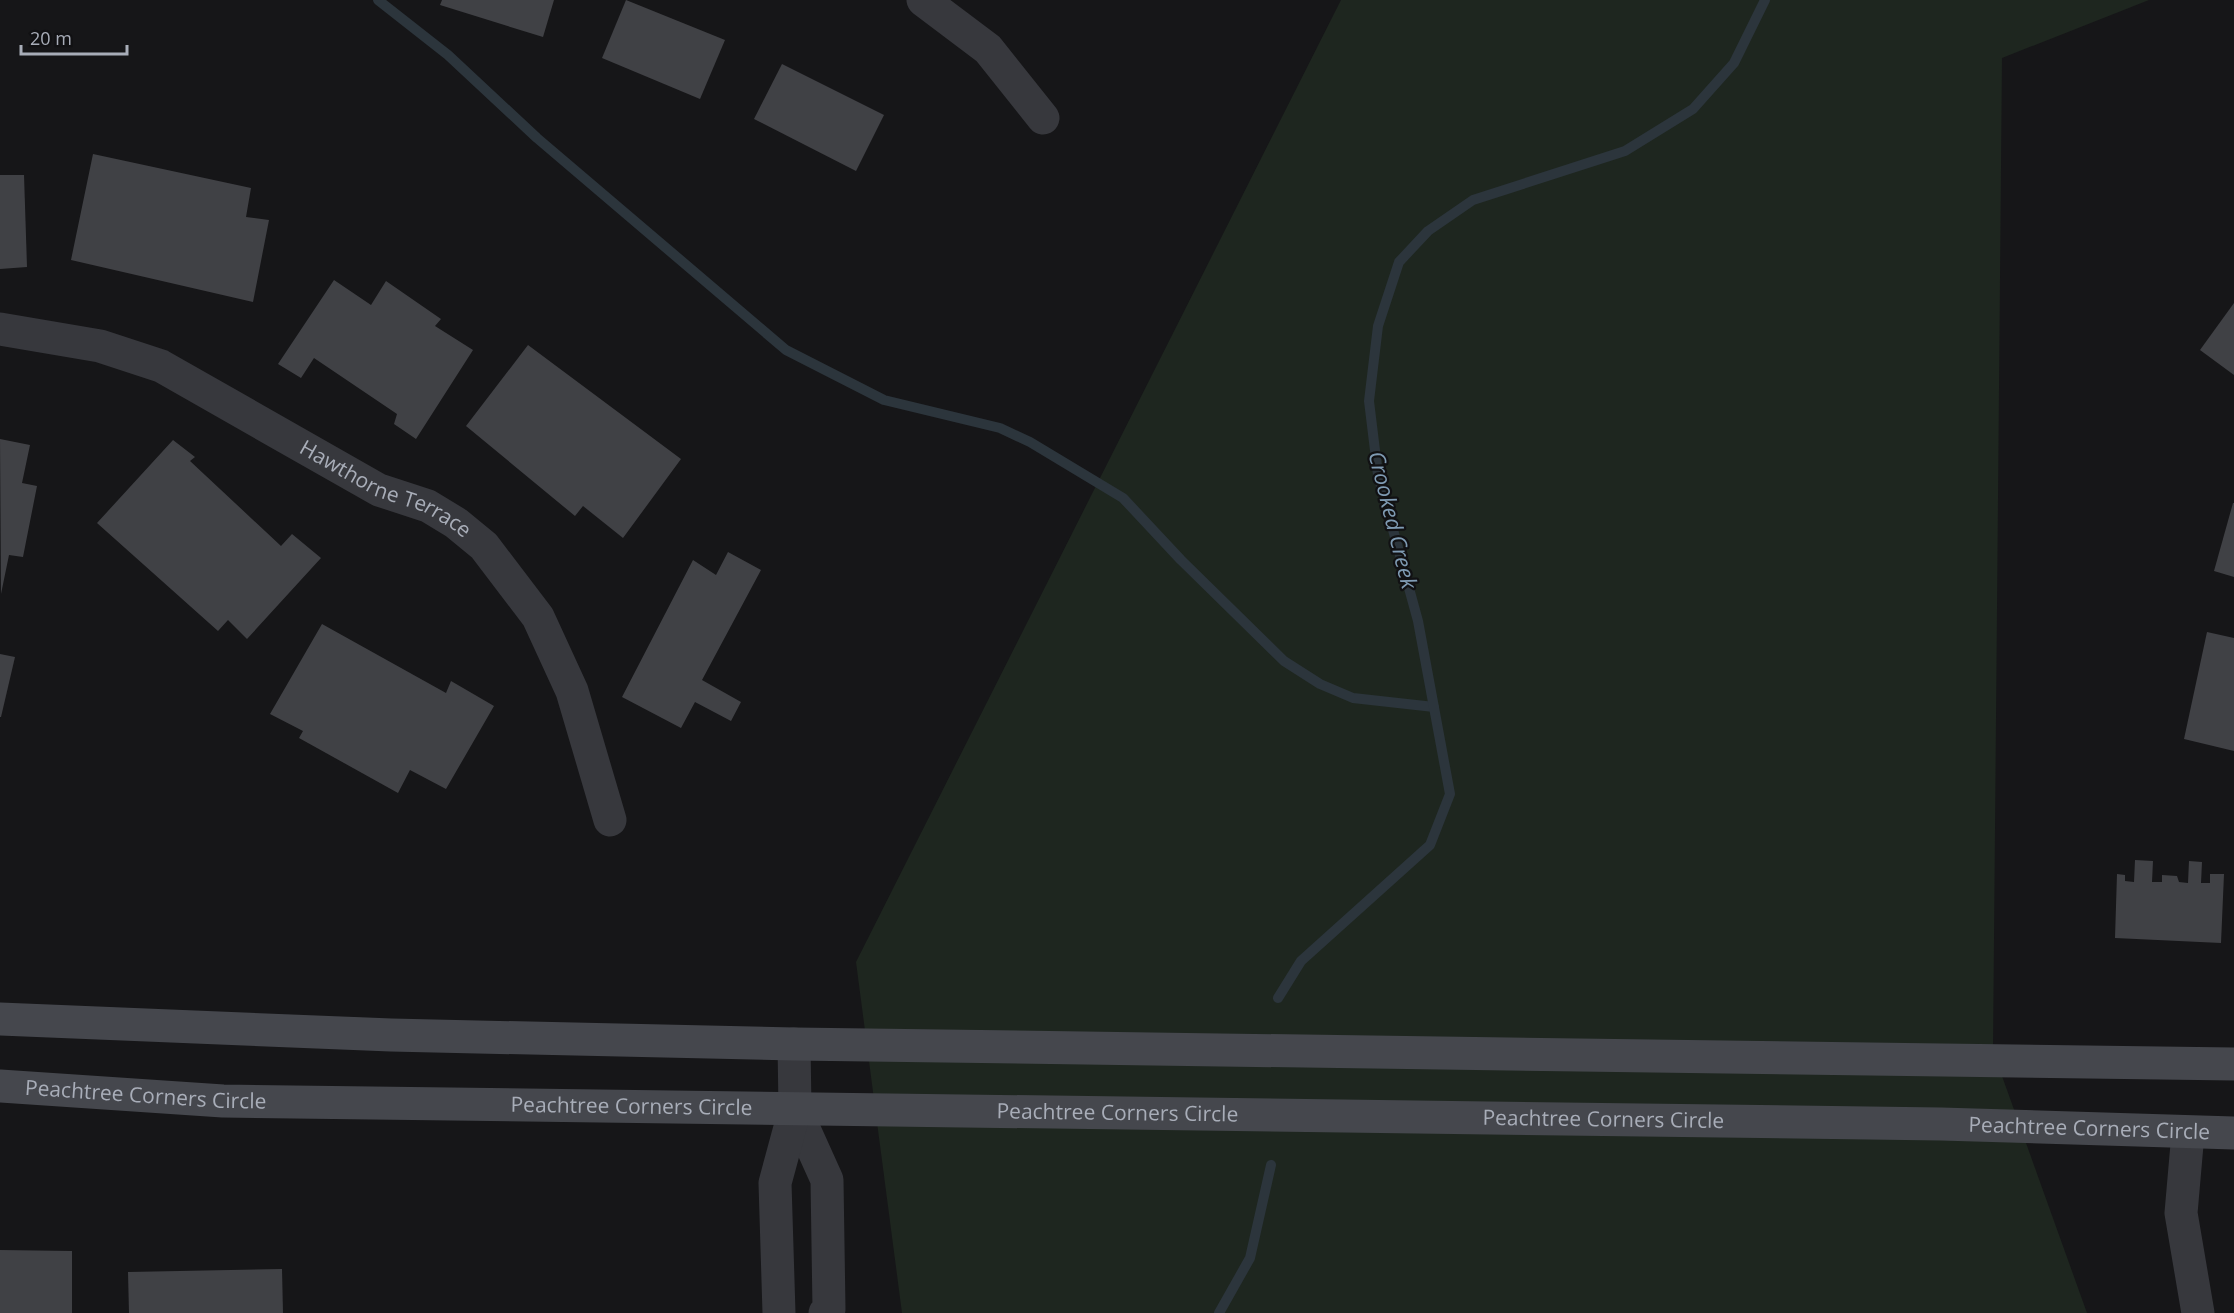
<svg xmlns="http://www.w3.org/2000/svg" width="2234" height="1313" viewBox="0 0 2234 1313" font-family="'Open Sans',sans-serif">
	<rect width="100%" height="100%" fill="#161618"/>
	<polygon fill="#1e261f" points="1341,0 2149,0 2002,58 1993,1051 2087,1313 902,1313 856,962"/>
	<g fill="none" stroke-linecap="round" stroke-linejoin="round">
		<g stroke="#2c353c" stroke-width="10">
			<polyline points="378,0 448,55 537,138 786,350 884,400 1000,428 1030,442 1123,498 1181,560 1284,661 1320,684 1353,698 1434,707"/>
			<polyline points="1278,998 1301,961 1430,845 1450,794 1418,621 1378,475 1369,401 1378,326 1399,262 1428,231 1473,200 1625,151 1693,109 1734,63 1765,0"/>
			<polyline points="1219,1313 1250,1258 1271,1165"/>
		</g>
	</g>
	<g fill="#404145">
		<polygon points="442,0 554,0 543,37 440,5"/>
		<polygon points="626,0 725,40 700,99 602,58"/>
		<polygon points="782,64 884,115 856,171 754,119"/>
		<polygon points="93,154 251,188 246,217 269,220 253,302 71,260"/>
		<polygon points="0,175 24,175 27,267 0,269"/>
		<polygon points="334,280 371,305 386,281 441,319 435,326 473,350 416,439 394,424 397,414 314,358 301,378 278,364"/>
		<polygon points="2234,303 2234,375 2200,350"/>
		<polygon points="528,345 681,459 623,538 583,506 575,516 466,426"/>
		<polygon points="0,439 30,445 22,483 37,486 23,557 9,555 1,594"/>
		<polygon points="173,440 195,457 190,461 281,546 292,534 321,558 247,639 228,620 218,631 97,523"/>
		<polygon points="2233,503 2234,503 2234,577 2214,571"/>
		<polygon points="728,552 761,570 702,680 741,702 731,721 695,702 681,728 622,697 693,560 716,575"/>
		<polygon points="322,624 446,693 451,681 494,706 446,789 410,770 398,793 299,738 303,731 270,714"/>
		<polygon points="2207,632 2234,638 2234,751 2184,739"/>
		<polygon points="0,654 15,657 1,717 0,717"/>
		<polygon points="2135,860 2153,861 2152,882 2162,882 2162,875 2177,876 2179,882 2188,883 2189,861 2202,862 2201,883 2210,883 2210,874 2224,874 2221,943 2115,938 2117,874 2125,875 2125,881 2134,882"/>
		<polygon points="0,1250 72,1251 72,1313 0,1313"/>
		<polygon points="282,1269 283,1313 129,1313 128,1272"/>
	</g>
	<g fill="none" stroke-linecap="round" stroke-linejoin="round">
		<g stroke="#37383d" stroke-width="33">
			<polyline points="923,0 988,49 1043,118"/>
			<path id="s1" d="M0,329l100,17 61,20 218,124 49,16 28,17 28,23 54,71 34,74 38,129"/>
			<polyline points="795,1109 827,1180 829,1309 825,1313"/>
			<polyline points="2188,1133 2181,1213 2198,1313"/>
			<polyline points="779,1313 775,1183 795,1109 794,1044"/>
		</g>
		<g stroke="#45474d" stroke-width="33">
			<polyline points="0,1019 391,1035 794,1044 2234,1064"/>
			<path id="s2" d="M0,1086l223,15 1718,23 293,9"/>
		</g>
	</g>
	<g text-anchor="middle" stroke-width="4.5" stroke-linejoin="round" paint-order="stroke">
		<g font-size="21" fill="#a8adb8" stroke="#111113">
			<text dy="7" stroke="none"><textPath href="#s1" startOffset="422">Hawthorne Terrace</textPath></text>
			<text dy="7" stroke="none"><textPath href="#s2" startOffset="146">Peachtree Corners Circle</textPath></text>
			<text dy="7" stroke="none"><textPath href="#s2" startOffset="632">Peachtree Corners Circle</textPath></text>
			<text dy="7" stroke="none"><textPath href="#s2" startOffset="1118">Peachtree Corners Circle</textPath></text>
			<text dy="7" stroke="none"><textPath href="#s2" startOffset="1604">Peachtree Corners Circle</textPath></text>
			<text dy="7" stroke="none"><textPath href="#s2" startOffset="2090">Peachtree Corners Circle</textPath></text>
		</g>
		<g font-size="22" font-style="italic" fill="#7f9bb3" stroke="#111113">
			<text transform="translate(1393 520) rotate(76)" y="8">Crooked Creek</text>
		</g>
	</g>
	<path d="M21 45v9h106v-9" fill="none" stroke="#a8adb8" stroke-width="3"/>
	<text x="30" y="45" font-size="18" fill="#a8adb8" stroke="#111113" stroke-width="4.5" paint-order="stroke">20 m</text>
</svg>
